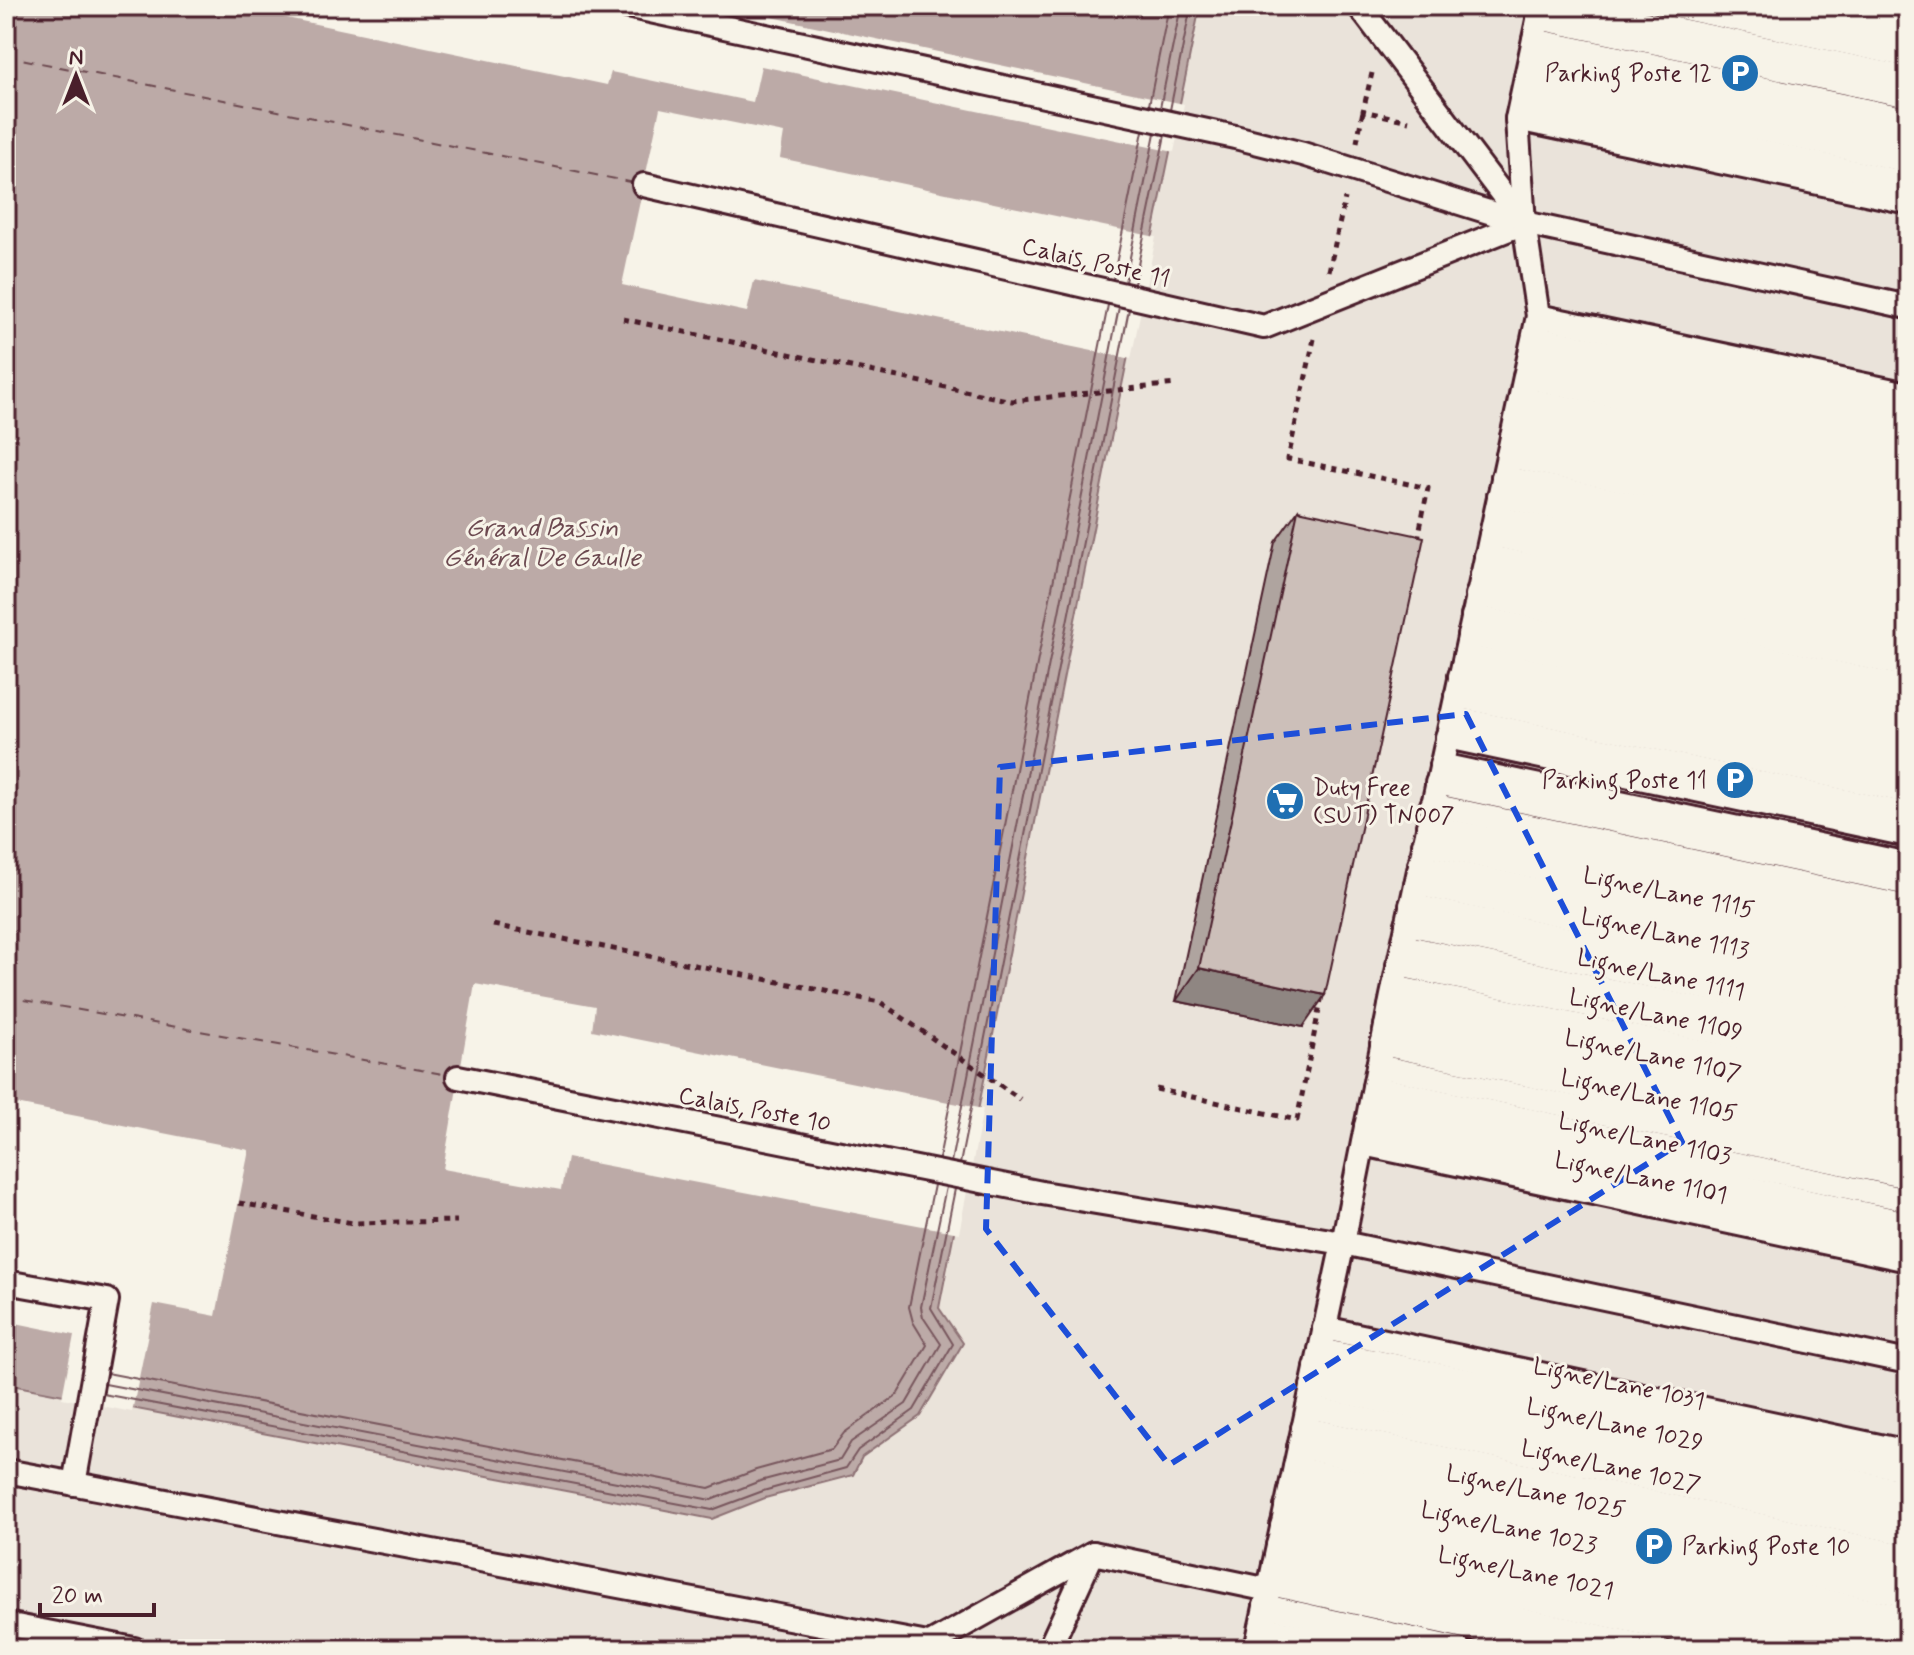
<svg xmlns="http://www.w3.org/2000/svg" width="1914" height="1655" viewBox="0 0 1914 1655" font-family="Mynerve,sans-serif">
	<rect width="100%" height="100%" fill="#f7f3e8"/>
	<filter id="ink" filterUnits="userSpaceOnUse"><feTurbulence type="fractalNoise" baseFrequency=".0125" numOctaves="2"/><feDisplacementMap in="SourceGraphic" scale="16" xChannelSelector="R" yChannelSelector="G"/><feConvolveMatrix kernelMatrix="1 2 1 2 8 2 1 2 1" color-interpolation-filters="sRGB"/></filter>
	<g filter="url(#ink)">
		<polygon fill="#eae3da" points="1195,6 1908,6 1908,1649 6,1649 6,1384 698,1517 853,1475 941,1304"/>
		<polygon fill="#bcaaa7" stroke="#8e7275" stroke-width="2" points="6,6 1200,6 1106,463 939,1308 963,1343 920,1416 862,1457 853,1475 765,1498 712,1519 6,1384"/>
		<g fill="#f7f3e8">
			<polygon points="230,6 773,6 772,17 1184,104 1174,152 761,66 753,102 611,72 607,85"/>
			<polygon points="660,108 784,133 780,158 1156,237 1131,359 754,281 747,312 622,285"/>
			<polygon points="475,984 595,1006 592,1030 983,1109 959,1233 567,1158 561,1190 443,1169"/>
			<polygon points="6,1102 249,1150 216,1316 154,1304 132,1412 62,1398 74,1335 6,1321"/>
		</g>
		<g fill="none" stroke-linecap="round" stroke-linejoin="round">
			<g stroke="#78575d" stroke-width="2">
				<polyline points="1149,105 1169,6"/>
				<polyline points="1160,108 1181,6"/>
				<polyline points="1170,110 1191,6"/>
				<polyline points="1113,279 1143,131"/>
				<polyline points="1125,282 1155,133"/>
				<polyline points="1134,284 1165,135"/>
				<polyline points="939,1159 1108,305"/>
				<polyline points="951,1162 1119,307"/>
				<polyline points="960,1164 1129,309"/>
				<polyline points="107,1373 709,1488 756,1470 832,1449 844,1433 897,1395 927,1345 913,1322 909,1307 934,1185"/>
				<polyline points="105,1384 711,1500 760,1481 840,1460 851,1442 906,1404 941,1344 923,1317 921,1307 946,1187"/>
				<polyline points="103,1394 712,1510 763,1491 846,1468 858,1450 914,1410 953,1344 931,1308 955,1189"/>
			</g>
			<g stroke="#6c4950" stroke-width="2" stroke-dasharray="10 8" stroke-linecap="butt">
				<polyline points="6,56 635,183"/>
				<polyline points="6,997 449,1075"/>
			</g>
			<defs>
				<g id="lane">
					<polyline points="627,6 1235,137 1303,154 1524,223 1908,307"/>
					<polyline points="1359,6 1524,223"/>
					<polyline points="1566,6 1908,78"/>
					<polyline points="1674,6 1908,56"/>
					<polyline points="1769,6 1908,36"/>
					<polyline points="1863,6 1908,16"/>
					<polyline points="1538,18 1908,96"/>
					<polyline points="1534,40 1908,119"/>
					<polyline points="1530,60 1908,140"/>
					<polyline points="1526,80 1908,161"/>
					<polyline points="1521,100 1908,183"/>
					<polyline points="1517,119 1908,202"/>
					<polyline points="644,185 1264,327 1524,223"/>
					<polyline points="1538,316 1908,394"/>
					<polyline points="1534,337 1908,415"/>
					<polyline points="1530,357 1908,436"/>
					<polyline points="1525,377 1908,457"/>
					<polyline points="1521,398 1908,478"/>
					<polyline points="1517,417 1908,499"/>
					<polyline points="1512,437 1908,520"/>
					<polyline points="1508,456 1908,541"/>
					<polyline points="1503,477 1908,562"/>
					<polyline points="1499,496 1908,583"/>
					<polyline points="1495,517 1908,604"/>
					<polyline points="1491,535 1908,625"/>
					<polyline points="1486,556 1908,645"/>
					<polyline points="1482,575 1908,666"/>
					<polyline points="1477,595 1908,688"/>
					<polyline points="1473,616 1908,709"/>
					<polyline points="1469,635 1908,729"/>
					<polyline points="1465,656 1908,750"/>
					<polyline points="1460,676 1908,771"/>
					<polyline points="1456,696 1908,792"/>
					<polyline points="1451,717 1908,814"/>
					<polyline points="1447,737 1908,835"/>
					<polyline points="1441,765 1908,864"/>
					<polyline points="1437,783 1908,884"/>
					<polyline points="1432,805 1908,907"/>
					<polyline points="1428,826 1908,927"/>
					<polyline points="1424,844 1908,948"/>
					<polyline points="1420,865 1908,969"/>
					<polyline points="1416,884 1908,990"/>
					<polyline points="1411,905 1908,1011"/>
					<polyline points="1407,924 1908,1032"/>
					<polyline points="1403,946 1908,1053"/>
					<polyline points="1398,965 1908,1073"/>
					<polyline points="1394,987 1908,1094"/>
					<polyline points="1390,1007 1908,1115"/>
					<polyline points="1386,1026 1908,1136"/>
					<polyline points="1382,1044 1908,1157"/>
					<polyline points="1378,1066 1908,1177"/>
					<polyline points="458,1077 1042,1193 1343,1243 1908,1362"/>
					<polyline points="1374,1087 1908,1200"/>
					<polyline points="1370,1108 1480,1129 1908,1223"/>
					<polyline points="1366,1126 1908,1241"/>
					<polyline points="1363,1144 1908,1260"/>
					<polyline points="6,1282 107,1300 74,1484"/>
					<polyline points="1324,1328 1908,1452"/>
					<polyline points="1320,1350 1908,1470"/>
					<polyline points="1316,1367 1908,1492"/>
					<polyline points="1312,1386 1908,1513"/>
					<polyline points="1308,1407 1908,1534"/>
					<polyline points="1303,1428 1908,1556"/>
					<polyline points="1299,1447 1908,1576"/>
					<polyline points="1295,1468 1908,1596"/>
					<polyline points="6,1471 933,1645"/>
					<polyline points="1291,1487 1908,1618"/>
					<polyline points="1286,1507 1908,1639"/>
					<polyline points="1282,1526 1858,1649"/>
					<polyline points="1278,1545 1763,1649"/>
					<polyline points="1274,1565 1660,1649"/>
					<polyline points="1270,1584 1564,1649"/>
					<polyline points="1265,1606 1459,1649"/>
					<polyline points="6,1624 134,1649"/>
					<polyline points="1261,1627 1362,1649"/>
					<polyline points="921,1649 1093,1553 1269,1590"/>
					<polyline points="1049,1649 1093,1553"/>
					<polyline points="1256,1649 1343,1243 1392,996 1538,316 1524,223 1517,119 1541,6"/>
				</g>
			</defs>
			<use href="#lane" stroke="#4a1f2b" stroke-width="28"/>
			<g stroke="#4a1f2b" stroke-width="5" stroke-dasharray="6 6" stroke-linecap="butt">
				<polyline points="1372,73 1363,111 1409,121"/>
				<polyline points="1357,142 1363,111"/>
				<polyline points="1329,271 1345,198"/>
				<polyline points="623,319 1012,401 1176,384"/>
				<polyline points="1314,339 1288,459 1428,488 1418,539"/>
				<polyline points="493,925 880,1002 1020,1099"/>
				<polyline points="1156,1089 1297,1120 1322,995"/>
				<polyline points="239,1203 353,1223 457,1221"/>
			</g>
			<use href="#lane" stroke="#f7f3e8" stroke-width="22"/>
		</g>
		<polygon fill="#afa49f" stroke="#4a1f2b" stroke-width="2" points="1298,510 1303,1027 1176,1001 1275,542"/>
		<polygon fill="#8f8682" stroke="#4a1f2b" stroke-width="2" points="1199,968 1325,995 1303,1027 1176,1001"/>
		<polygon fill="#ccbfb9" stroke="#4a1f2b" stroke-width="2" points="1298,510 1424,537 1325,995 1199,968"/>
	</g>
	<path fill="none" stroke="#1d4ed8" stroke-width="6" stroke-dasharray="16 10" stroke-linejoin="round" d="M1466,714l216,428 -513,323 -183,-236 14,-462z"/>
	<defs>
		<symbol id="parking-disc" viewBox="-11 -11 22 22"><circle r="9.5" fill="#1f6fb2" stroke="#f7f3e8"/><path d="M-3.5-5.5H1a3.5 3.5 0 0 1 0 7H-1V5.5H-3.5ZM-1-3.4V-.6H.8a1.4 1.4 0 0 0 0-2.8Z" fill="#fff"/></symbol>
		<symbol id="supermarket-disc" viewBox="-11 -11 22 22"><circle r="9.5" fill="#1f6fb2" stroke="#f7f3e8"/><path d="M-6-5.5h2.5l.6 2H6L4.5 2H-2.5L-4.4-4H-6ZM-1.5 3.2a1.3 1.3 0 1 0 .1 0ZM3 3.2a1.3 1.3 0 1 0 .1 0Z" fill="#fff"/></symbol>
	</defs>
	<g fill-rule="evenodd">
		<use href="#parking-disc" x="1718" y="51" width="44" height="44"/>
		<use href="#parking-disc" x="1713" y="758" width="44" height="44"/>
		<use href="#supermarket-disc" x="1263" y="779" width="44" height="44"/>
		<use href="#parking-disc" x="1632" y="1524" width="44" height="44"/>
	</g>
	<g text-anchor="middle" stroke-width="6" stroke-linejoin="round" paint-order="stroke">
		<g font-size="24" fill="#4a1f2b" stroke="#f7f3e8" text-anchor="end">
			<text x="1712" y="81">Parking Poste 12</text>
			<text x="1707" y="788">Parking Poste 11</text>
			<text x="1313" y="795" text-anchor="start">Duty Free<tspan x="1313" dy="28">(SUT) TN007</tspan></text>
			<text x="1682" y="1554" text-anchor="start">Parking Poste 10</text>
		</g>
		<g font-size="24" fill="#4a1f2b" stroke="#f7f3e8">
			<text transform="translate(1096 262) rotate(13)" y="8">Calais, Poste 11</text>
			<text transform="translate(1669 892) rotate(12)" y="8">Ligne/Lane 1115</text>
			<text transform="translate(1665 933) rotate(12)" y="8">Ligne/Lane 1113</text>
			<text transform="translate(1661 974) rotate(12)" y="8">Ligne/Lane 1111</text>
			<text transform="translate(1656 1014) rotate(12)" y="8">Ligne/Lane 1109</text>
			<text transform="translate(1653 1055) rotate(12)" y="8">Ligne/Lane 1107</text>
			<text transform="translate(1649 1095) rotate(12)" y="8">Ligne/Lane 1105</text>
			<text transform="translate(755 1109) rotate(11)" y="8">Calais, Poste 10</text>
			<text transform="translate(1645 1138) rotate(12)" y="8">Ligne/Lane 1103</text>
			<text transform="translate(1641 1177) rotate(12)" y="8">Ligne/Lane 1101</text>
			<text transform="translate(1619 1383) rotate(12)" y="8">Ligne/Lane 1031</text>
			<text transform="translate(1615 1424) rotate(12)" y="8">Ligne/Lane 1029</text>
			<text transform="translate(1611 1466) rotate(12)" y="8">Ligne/Lane 1027</text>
			<text transform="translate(1536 1491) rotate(12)" y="8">Ligne/Lane 1025</text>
			<text transform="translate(1509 1527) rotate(12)" y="8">Ligne/Lane 1023</text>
			<text transform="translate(1526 1572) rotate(12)" y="8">Ligne/Lane 1021</text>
		</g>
		<g font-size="26" font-style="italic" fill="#6c4950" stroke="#f7f3e8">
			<text x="542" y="536">Grand Bassin<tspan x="542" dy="30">Général De Gaulle</tspan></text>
		</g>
	</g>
	<rect width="1914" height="1655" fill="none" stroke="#f7f3e8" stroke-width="32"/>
	<rect x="16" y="16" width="1882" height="1623" fill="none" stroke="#4a1f2b" stroke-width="3" filter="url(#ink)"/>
	<g transform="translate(76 76)" stroke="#f7f3e8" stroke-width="6" paint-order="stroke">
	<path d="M0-6L14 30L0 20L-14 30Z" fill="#4a1f2b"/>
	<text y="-12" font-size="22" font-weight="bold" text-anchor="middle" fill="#4a1f2b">N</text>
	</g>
	<path d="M40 1603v12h114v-12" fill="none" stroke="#4a1f2b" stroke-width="4"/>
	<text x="52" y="1603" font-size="24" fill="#4a1f2b" stroke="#f7f3e8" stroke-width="6" paint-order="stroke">20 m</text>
</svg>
